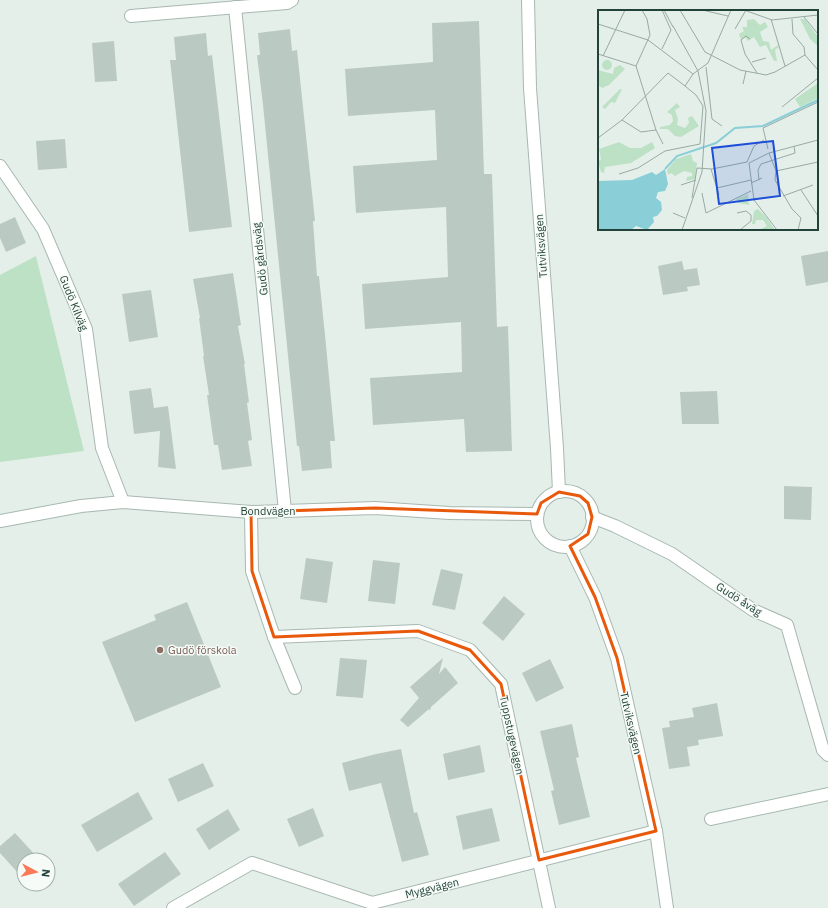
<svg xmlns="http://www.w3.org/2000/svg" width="828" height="908" viewBox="0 0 828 908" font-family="'IBM Plex Sans',sans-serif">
	<rect width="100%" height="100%" fill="#e5efea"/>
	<polygon fill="#bde1c5" points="36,256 84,451 0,462 0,275"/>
	<g fill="#bacac3">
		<polygon points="479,21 484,174 492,174 497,327 508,326 512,451 466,452 464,419 373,425 370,378 462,372 461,322 365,329 362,284 448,277 446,207 356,213 353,166 437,160 435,110 348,116 345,69 433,62 432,23"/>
		<polygon points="290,29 292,51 297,50 315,221 313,221 317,276 319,276 326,345 335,441 330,441 332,468 302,471 299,446 297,446 263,105 257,55 260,55 258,33"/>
		<polygon points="206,33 208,56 212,55 232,227 189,232 170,60 176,60 174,37"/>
		<polygon points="114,41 117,81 95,82 92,43"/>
		<polygon points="65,139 67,168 38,170 36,141"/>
		<polygon points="15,217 26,243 6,252 0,238 0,224"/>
		<polygon points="828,251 828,282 806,286 801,256"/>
		<polygon points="682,261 684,270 697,268 700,285 687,287 688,291 663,295 658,266"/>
		<polygon points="233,273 241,325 238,326 245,364 244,364 249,402 247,403 252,440 248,441 252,466 222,470 218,445 214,445 207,395 209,395 203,356 204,356 199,318 200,318 193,279"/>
		<polygon points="151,290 158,337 129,342 122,294"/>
		<polygon points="151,388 154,408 168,406 176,469 158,467 160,431 134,434 129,391"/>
		<polygon points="717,391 719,424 682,424 680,392"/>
		<polygon points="784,486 812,487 811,520 784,519"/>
		<polygon points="306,558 333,562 327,603 300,599"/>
		<polygon points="373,560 400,563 395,604 368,601"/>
		<polygon points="441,569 463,574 455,610 432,605"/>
		<polygon points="504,596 525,614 503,641 482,623"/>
		<polygon points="187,602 221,687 135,722 102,642 156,620 154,615"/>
		<polygon points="340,658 367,660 363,698 336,696"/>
		<polygon points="443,658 439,674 445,667 458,683 431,707 430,711 429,709 408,727 400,720 419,698 410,687"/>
		<polygon points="550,659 564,688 536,702 522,673"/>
		<polygon points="717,703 723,736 698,740 699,745 687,747 690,766 669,769 662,728 670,727 669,721 694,717 692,708"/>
		<polygon points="572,724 579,757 576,758 590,817 559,825 551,791 554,790 540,731"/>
		<polygon points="480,745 485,772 448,780 443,754"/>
		<polygon points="401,749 414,813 417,812 429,855 402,862 381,783 349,791 342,763 376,754"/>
		<polygon points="203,763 214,786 178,802 168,779"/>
		<polygon points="138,792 153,819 97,852 81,825"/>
		<polygon points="313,808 324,836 299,847 287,819"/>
		<polygon points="492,808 500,841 463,850 456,816"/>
		<polygon points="228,809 240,830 209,850 196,829"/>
		<polygon points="15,833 37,857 34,860 24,860 24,868 18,873 0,853 0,846"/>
		<polygon points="165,852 181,874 134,906 118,884"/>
	</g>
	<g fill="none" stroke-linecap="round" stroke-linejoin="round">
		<defs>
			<g id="minor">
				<polyline points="528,0 530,88 557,448 559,492"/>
				<polyline points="235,7 285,511"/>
				<polyline points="131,16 287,3 292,0"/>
				<polyline points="0,166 43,229 86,329 102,448 123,502"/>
				<circle cx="565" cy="519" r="28"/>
				<polyline points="251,512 252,571 274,637 295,688"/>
				<polyline points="592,517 615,526 672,554 753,610 787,625 823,750 828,755"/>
				<polyline points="0,521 81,506 123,502 251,512 375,508 449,513 537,514"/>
				<polyline points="570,546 595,597 617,658 656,831 667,908"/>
				<polyline points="274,637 418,631 470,650 501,684 549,908"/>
				<polyline points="711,819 828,794"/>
				<polyline points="173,908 252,863 372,903 656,831"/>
			</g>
		</defs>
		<use href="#minor" stroke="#a7b8b1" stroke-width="14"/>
		<use href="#minor" stroke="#fff" stroke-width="12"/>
	</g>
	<path fill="none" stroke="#e8590c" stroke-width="3" stroke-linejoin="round" d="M559,492l21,4 8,7 4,14 -4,17 -18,12 25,51 22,61 39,173 -117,29 -38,-176 -31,-34 -52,-19 -144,6 -22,-66 -1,-59 124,-4 162,6 4,-11z"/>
	<circle fill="#8d6e63" stroke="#f6fbf8" stroke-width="1.5" cx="160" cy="650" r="4"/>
	<g text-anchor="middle" stroke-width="3" stroke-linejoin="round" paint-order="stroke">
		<g font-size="11" fill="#224339" stroke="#f6fbf8">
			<text transform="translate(541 246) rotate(-94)" y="4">Tutviksvägen</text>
			<text transform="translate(260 259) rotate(-96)" y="4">Gudö gårdsväg</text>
			<text transform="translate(74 303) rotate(68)" y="4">Gudö Kilväg</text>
			<text x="268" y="515">Bondvägen</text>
			<text transform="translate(739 599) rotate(33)" y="4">Gudö åväg</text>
			<text transform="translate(631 723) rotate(77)" y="4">Tutviksvägen</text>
			<text transform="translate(512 735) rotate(78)" y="4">Tuppstugevägen</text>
			<text transform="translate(432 888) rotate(-14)" y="4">Myggvägen</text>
		</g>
		<g font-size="11" fill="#785e54" stroke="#f6fbf8" text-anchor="start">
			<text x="168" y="654">Gudö förskola</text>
		</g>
	</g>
	<g transform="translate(598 10)">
		<rect width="220" height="220" fill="#e5efea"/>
		<path d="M156,9l6,6 5,-3 3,5 -8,5 3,9 6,1 2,8 7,-5 1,2 -4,3 2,11h-3l-8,-16 -6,2 -6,-10 -6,4 -3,-4 -4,3 -2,-6 5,-3 -2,-4h5v-7zM202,9h5l13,18v9l-8,-7zM4 55a5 5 0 1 1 10 0a5 5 0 1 1-10 0ZM22,55l5,4 -16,16 -7,3 -4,-3v-15l15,4 1,-6zM220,73v15l-18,9 -5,-8zM22,79h2l-7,14 -4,-1 -6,7 -3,-2zM79,93l3,4 -5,3 3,9 -1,6 8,3 4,-5 -1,-5 4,-2 7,10 -18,11 -6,-1 -7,-7h-8v-2l10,-2 3,-4 -1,-6 -5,-3zM21,132l11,6h11l11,-6 3,6 -24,15 -26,4 -1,6 -3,-1 -3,-10 3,-3 -2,-10zM93,144l2,7 4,2 -2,16 -9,2 1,-4 5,-1v-3l-8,-2 -9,5 -4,-3 -3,2 -1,-5 9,-11zM150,184l1,11 -11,-2 -2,-4zM160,199l8,8 9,13h-16l8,-4 -4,-6h-7l-1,4h-3l2,-13z" fill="#bde1c5"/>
		<path d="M67,159l3,15 -3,7 -7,1 -2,6 5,4 1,8 -5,6 -4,1 1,5 -7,8 -11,-4 -5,4h-33v-49l34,-1 20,-8 4,3z" fill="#8aced7"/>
		<path fill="none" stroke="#8aced7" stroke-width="2" d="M67,159l12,-13 39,-13 19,-15 28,-2 55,-26"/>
		<path fill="none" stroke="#97aaa3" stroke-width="1" d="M44,0l5,9 3,16 -14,31 20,64 7,14M64,0l9,20 -9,19M66,0l9,17M82,0l25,42 35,18 26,5 9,-3 30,-17 -1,-8 -11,-13 -1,-15M104,0l26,6M146,0l28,10 46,-5M206,7l14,17M173,9l14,47M0,14l50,16 45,34M75,16l25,45 8,40 -4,61 -20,58M137,19l11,-19M152,29l-4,-3 -5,4 4,14 12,19M0,44l38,12M207,45l13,15M5,46l22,-46M154,52l14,-4M108,57l6,52 10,7M145,74l3,-13M184,97l36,-29M24,110l19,12 15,-2M0,128l24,-18 46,-47 17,13M170,139l-5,-21 55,-26M171,143l7,18 -1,9 17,29 9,9 -3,12M149,152l7,-16 10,-6M151,153l5,37 23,30M151,153l20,-10 49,-13M113,159l8,26M178,161l42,-9M21,164l19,-6 27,-17 35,-7 3,-38 -7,-11 -11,-9 8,-12 15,-11 23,-53M161,170l-1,-10 3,-6 34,-11 -1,-7M153,173l11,-5M83,175l15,-5M119,178l34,-8M203,180l17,26M104,183l4,20 45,-22M185,186l30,-11M94,188l5,-30 15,1 35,-7M75,203l12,5M139,203l9,-2 5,4v6l-11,9"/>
		<path fill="#1d4ed8" fill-opacity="0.15" stroke="#1d4ed8" stroke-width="2" d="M175,131l7,55 -61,8 -7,-56z"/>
		<rect width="220" height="220" fill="none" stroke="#224339" stroke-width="2"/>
	</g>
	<g transform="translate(36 872) rotate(97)"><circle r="19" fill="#f6fbf8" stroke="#a1b1ac"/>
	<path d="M0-3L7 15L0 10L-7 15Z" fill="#fb7957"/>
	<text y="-6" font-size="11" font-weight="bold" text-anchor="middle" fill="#224339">N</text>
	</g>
</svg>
